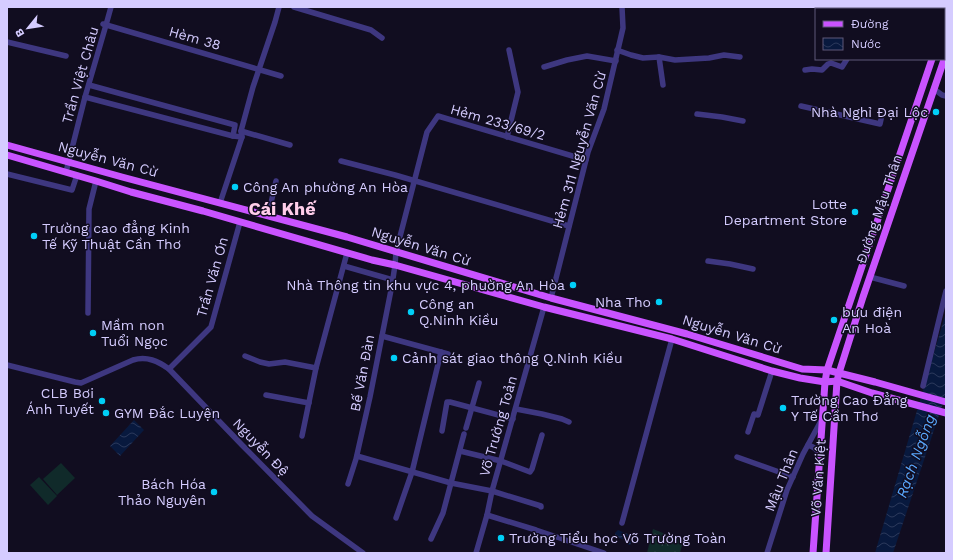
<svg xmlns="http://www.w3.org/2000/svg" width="953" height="560" viewBox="0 0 953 560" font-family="'Work Sans',sans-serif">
	<defs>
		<pattern id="forest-crowns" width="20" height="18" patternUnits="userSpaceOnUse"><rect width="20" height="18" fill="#102a2a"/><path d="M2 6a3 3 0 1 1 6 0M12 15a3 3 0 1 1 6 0" fill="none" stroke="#32484a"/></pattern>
		<pattern id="water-waves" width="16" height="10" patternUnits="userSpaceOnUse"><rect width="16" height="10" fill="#08193e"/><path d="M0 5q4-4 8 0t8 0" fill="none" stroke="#2b395b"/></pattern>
	</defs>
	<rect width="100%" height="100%" fill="#110d20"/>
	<polygon fill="url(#forest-crowns)" points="653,529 683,541 680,553 647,553"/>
	<g fill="#102a2a">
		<polygon points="61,463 75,478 57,495 43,479"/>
		<polygon points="39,477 57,496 48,505 30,485"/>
	</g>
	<g fill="url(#water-waves)">
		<polygon points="946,312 946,394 893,553 875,553"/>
		<polygon points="134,420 144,430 120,456 110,446"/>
		<polygon points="618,530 630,535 631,537 630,540 632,541 630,545 629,545 627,544 626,540 618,538 615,536 615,533"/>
	</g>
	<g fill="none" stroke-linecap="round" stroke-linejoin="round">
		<g stroke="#3e3780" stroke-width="5.5">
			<polyline points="294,7 371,30 382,38"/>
			<polyline points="894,7 896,9"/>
			<polyline points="938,7 939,9"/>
			<polyline points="841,9 843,7"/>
			<polyline points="103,24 281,76"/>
			<polyline points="7,42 66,56"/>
			<polyline points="617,50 631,55 643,58 659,57"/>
			<polyline points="544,67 567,60 587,56 616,61"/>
			<polyline points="805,70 812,69 822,70 828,64 831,63 842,67 847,59"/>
			<polyline points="89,85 235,125 233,136"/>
			<polyline points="663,85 659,57 675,60 709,58 724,55 740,57"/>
			<polyline points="934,89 942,95 946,96"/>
			<polyline points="85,97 233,136 242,137 220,203"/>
			<polyline points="801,106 880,124 882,115"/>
			<polyline points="697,114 722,117 743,121"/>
			<polyline points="241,131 290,145"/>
			<polyline points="242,137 241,131 253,87 275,22 279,7"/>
			<polyline points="507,137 518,92 509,50"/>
			<polyline points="341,161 395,175 569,226"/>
			<polyline points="66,172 85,97 106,25 111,7"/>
			<polyline points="7,174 72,190 77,175"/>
			<polyline points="268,216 276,181"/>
			<polyline points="708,261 730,264 753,269"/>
			<polyline points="344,266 393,280"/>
			<polyline points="870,277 904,286"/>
			<polyline points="551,298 588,152 604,109 623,28 622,7"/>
			<polyline points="88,313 89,209 96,181"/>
			<polyline points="382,336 448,354"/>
			<polyline points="245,356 260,362 269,364 285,362 316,368"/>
			<path d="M7,365l68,17 6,1 52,-23c14,-4 25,1 36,9l73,76 70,71 51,37"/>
			<polyline points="169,369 211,327 240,222"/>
			<polyline points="923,386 946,291"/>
			<polyline points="266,395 309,403"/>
			<polyline points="516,409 542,414 562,419 569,422"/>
			<polyline points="466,428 479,383"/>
			<polyline points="442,431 447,402 450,402 513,419"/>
			<polyline points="748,432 754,414 758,415 772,371"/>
			<polyline points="302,436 316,368 347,253"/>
			<path d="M808,445c7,2 9,5 12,10"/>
			<polyline points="460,451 501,461 530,472 532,469 542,435"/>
			<polyline points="357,456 451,483 492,491 541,506 541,507"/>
			<polyline points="737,457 793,477"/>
			<polyline points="348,484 356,459 370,397 392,285 395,265 396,252 427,132 438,116 586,160"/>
			<polyline points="487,515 536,530 604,553"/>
			<polyline points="396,518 412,472 441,352"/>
			<polyline points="622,523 672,339"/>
			<polyline points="431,539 443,513 464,434"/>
			<polyline points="476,553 487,515 492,491 544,307"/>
			<polyline points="767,553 787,490 803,454 822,419"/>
		</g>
		<g stroke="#c953ff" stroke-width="7">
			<polyline points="944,9 944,7"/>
			<polyline points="7,145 122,177 347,237 551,298 687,334 802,369 827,370 875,382 946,402"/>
			<polyline points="7,155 96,181 131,192 203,211 372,260 395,265 544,307 672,339 772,371 800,378 825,382 837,381 872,393 946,413"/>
			<polyline points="813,553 825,382 827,370 932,59"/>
			<polyline points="826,553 837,381 839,373 863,297 946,54"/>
		</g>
	</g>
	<g fill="#00cff7" stroke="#110d20" stroke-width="1.5">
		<circle cx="936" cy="112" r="4"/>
		<circle cx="235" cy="187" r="4"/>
		<circle cx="855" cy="212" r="4"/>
		<circle cx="34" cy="236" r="4"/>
		<circle cx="573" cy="285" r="4"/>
		<circle cx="659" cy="302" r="4"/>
		<circle cx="411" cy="312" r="4"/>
		<circle cx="834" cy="320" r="4"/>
		<circle cx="93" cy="333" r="4"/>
		<circle cx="394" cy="358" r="4"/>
		<circle cx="102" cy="401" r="4"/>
		<circle cx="783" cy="408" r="4"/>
		<circle cx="106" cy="413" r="4"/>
		<circle cx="214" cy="492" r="4"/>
		<circle cx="501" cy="538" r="4"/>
	</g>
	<g text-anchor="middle" stroke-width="3" stroke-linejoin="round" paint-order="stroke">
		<g font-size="14" fill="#d5ccff" stroke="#110d20">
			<text transform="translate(195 38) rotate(16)" y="5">Hèm 38</text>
			<text transform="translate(80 75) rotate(-74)" y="5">Trần Việt Châu</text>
			<text transform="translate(498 122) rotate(16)" y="5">Hẻm 233/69/2</text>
			<text transform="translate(579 150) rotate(-74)" y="5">Hẻm 311 Nguyễn Văn Cừ</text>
			<text transform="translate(108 159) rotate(15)" y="5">Nguyễn Văn Cừ</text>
			<text transform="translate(879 209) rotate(-71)" y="5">Đường Mậu Thân</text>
			<text transform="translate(421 246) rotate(17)" y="5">Nguyễn Văn Cừ</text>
			<text transform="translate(212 277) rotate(-74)" y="5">Trần Văn Ơn</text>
			<text transform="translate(732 334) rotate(17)" y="5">Nguyễn Văn Cừ</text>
			<text transform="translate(362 373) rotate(-79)" y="5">Bế Văn Đàn</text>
			<text transform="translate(498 426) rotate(-74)" y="5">Võ Trường Toản</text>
			<text transform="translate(261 447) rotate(46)" y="5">Nguyễn Đệ</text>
			<text transform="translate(818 478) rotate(-86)" y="5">Võ Văn Kiệt</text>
			<text transform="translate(781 480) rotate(-68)" y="5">Mậu Thân</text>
		</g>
		<g font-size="14" fill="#d5ccff" stroke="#110d20" text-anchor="start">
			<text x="928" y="117" text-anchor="end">Nhà Nghỉ Đại Lộc</text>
			<text x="243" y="192">Công An phường An Hòa</text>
			<text x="847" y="209" text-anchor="end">Lotte<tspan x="847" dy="16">Department Store</tspan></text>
			<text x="42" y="233">Trường cao đẳng Kinh<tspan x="42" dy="16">Tế Kỹ Thuật Cần Thơ</tspan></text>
			<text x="565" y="290" text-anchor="end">Nhà Thông tin khu vực 4, phuờng An Hòa</text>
			<text x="651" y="307" text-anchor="end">Nha Tho</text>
			<text x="419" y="309">Công an<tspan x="419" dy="16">Q.Ninh Kiều</tspan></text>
			<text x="842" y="317">bưu điện<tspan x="842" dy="16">An Hoà</tspan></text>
			<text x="101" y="330">Mầm non<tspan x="101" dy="16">Tuổi Ngọc</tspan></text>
			<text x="402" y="363">Cảnh sát giao thông Q.Ninh Kiều</text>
			<text x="94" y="398" text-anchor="end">CLB Bơi<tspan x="94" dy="16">Ánh Tuyết</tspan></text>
			<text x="791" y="405">Trường Cao Đẳng<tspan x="791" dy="16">Y Tế Cần Thơ</tspan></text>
			<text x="114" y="418">GYM Đắc Luyện</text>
			<text x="206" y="489" text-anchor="end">Bách Hóa<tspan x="206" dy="16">Thảo Nguyên</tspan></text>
			<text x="509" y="543">Trường Tiểu học Võ Trường Toàn</text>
		</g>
		<g font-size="15" font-style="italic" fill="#5aa9ff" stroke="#110d20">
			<text transform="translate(916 456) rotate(-70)" y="5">Rạch Ngỗng</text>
		</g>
		<g font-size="18" font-weight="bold" fill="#ffceea" stroke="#110d20">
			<text x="282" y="215">Cái Khế</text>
		</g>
	</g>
	<rect width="953" height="560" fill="none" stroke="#d5ccff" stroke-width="16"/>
	<rect x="815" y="8" width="130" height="52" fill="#110d20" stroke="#5f5979"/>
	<rect x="823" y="21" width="20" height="6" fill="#c953ff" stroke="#5f5979"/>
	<text x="851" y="28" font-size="12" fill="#d5ccff">Đường</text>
	<rect x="823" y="38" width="20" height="12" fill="url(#water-waves)" stroke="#5f5979"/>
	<text x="851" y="48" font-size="12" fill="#d5ccff">Nước</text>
	<g transform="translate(28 28) rotate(240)" stroke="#110d20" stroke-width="3" paint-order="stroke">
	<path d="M0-3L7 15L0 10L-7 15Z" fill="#d5ccff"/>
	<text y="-6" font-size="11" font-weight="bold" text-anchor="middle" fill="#d5ccff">B</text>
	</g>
</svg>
